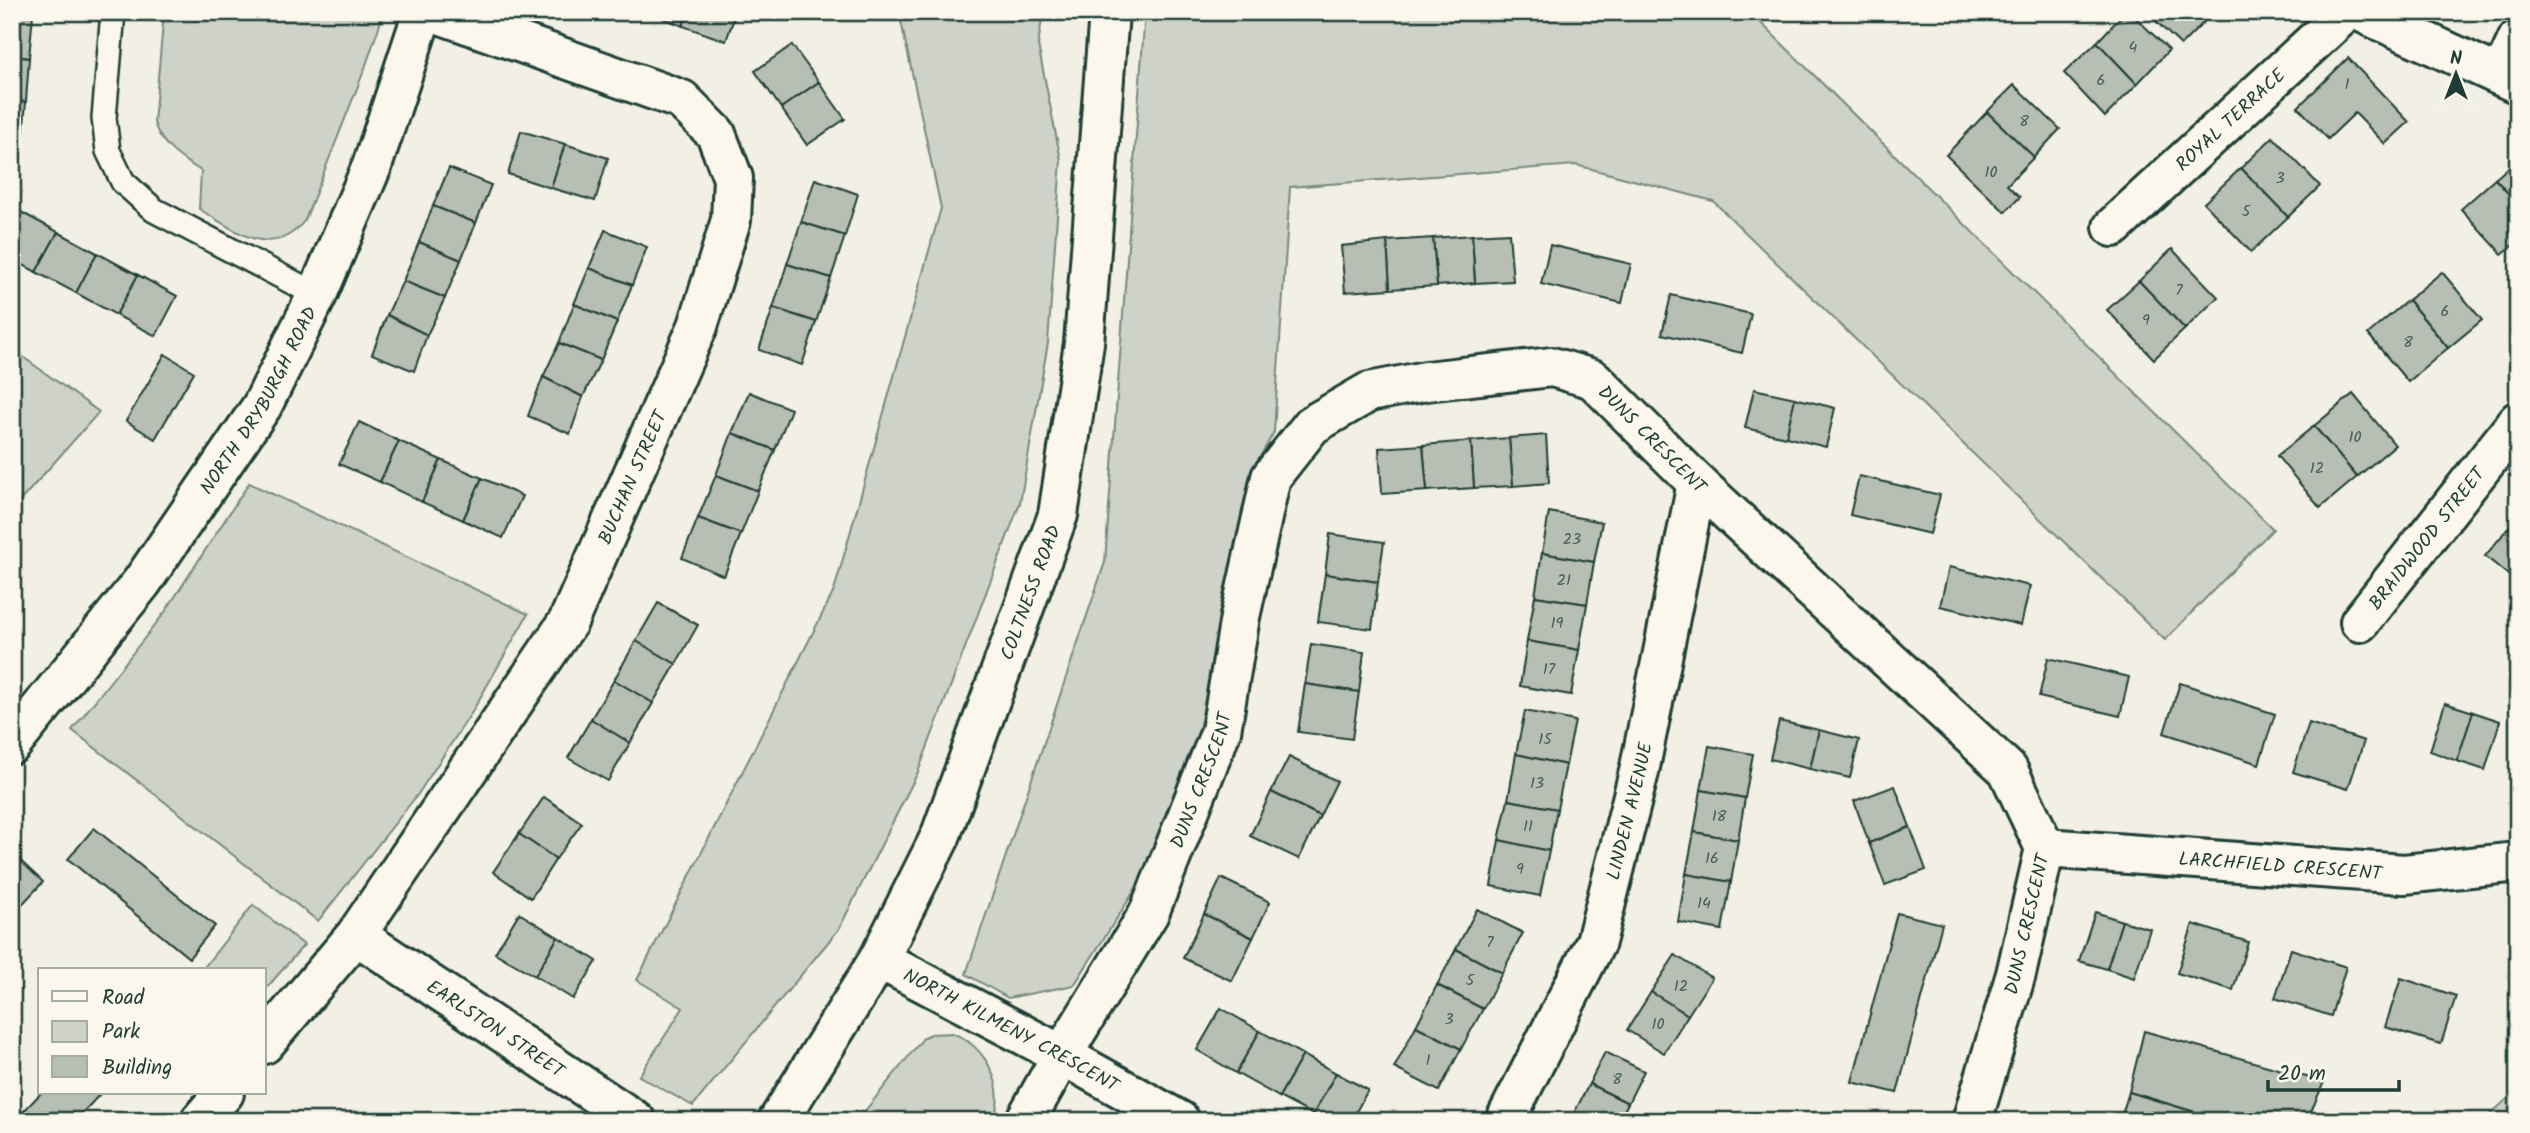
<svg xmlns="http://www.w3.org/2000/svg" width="2530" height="1133" viewBox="0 0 2530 1133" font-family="Kalam,sans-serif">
	<rect width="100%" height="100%" fill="#f2f0e5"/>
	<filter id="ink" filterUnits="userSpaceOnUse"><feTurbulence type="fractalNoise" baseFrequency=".0143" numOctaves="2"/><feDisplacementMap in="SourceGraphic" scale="14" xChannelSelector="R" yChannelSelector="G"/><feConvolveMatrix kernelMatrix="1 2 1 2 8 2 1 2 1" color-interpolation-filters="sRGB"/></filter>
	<g filter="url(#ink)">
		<g fill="#cfd2c8" stroke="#77887e" stroke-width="2">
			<path d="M164,12h220l-19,56 -60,152c-33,43 -71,9 -106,-11l2,-38c-20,-12 -41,-26 -47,-49z"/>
			<polygon points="899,12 1043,12 1038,45 1061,160 1048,343 1020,503 918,772 839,929 693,1106 639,1076 683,1008 637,980 834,591 941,208"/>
			<polygon points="1145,12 1750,12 2273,529 2165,640 1713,201 1576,165 1290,187 1274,432 1256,464 1198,734 1149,868 1074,985 1008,998 966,974 1105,562"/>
			<polygon points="12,349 99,412 12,510"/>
			<polygon points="249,483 528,614 472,712 418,794 318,921 72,730 165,612"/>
			<polygon points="253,905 304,945 264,991 264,970 202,970"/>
			<path d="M952,1033c33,11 57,56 40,88h-135l67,-84 7,-3z"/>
			<polygon points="2518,1089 2518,1121 2483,1121"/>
		</g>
		<g fill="#b7beb3" stroke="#1f3d34" stroke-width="2">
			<polygon points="12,12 33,14 29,58 12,56"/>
			<polygon points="647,12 688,12 683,26"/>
			<polygon points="688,12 736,12 726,41 683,26"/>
			<polygon points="2125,12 2130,12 2169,50 2137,84 2097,42"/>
			<polygon points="2146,12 2214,12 2181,45"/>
			<polygon points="2097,42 2137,84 2105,117 2064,73"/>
			<polygon points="792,45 819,82 781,108 755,71"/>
			<polygon points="12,56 29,58 26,102 12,101"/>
			<polygon points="2348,58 2409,122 2385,144 2355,113 2328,139 2298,107"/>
			<polygon points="819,82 845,119 807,145 781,108"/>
			<polygon points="2014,85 2060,129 2034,157 1987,112"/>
			<polygon points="12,101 26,102 22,148 12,147"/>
			<polygon points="1987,112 2034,157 2007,185 2020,197 2005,212 1946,155"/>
			<polygon points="521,131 565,144 551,188 508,174"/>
			<polygon points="2273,137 2320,186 2288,217 2241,168"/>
			<polygon points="565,144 608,158 595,201 551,188"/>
			<polygon points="12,147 22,148 18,193 12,192"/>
			<polygon points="2518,159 2518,204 2495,179"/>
			<polygon points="449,168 491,185 476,223 433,206"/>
			<polygon points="2241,168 2288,217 2251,252 2204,203"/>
			<polygon points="815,179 858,194 845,236 801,222"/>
			<polygon points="2495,179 2518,204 2518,241 2502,254 2461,209"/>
			<polygon points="433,206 476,223 461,260 419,242"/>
			<polygon points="19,211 58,232 36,272 12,259 12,223"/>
			<polygon points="801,222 845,236 831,278 787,264"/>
			<polygon points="605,230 647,247 632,285 589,268"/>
			<polygon points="58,232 97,253 76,293 36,272"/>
			<polygon points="1509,233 1513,281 1475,283 1472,235"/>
			<polygon points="1472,235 1475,283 1437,286 1433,238"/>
			<polygon points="1433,238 1437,286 1390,289 1387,241"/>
			<polygon points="1387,241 1390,289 1345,292 1341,246"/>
			<polygon points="419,242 461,260 445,298 403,281"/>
			<polygon points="1550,245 1631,264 1622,303 1541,284"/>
			<polygon points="2172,249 2218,297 2185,329 2139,281"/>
			<polygon points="97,253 138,275 116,315 76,293"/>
			<polygon points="787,264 831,278 816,322 773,308"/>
			<polygon points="589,268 632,285 617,322 574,304"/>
			<polygon points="2442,272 2482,320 2448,348 2408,300"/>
			<polygon points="138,275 177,296 156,336 116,315"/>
			<polygon points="403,281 445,298 427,335 387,315"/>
			<polygon points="2139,281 2185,329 2154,359 2107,310"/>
			<polygon points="1671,295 1751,314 1742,353 1662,334"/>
			<polygon points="2408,300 2448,348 2408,382 2368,334"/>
			<polygon points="574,304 617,322 601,360 559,343"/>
			<polygon points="773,308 816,322 802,365 759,350"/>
			<polygon points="387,315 427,335 414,371 372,354"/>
			<polygon points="559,343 601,360 583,397 543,377"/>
			<polygon points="165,354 194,372 155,439 126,421"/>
			<polygon points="543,377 583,397 570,434 528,416"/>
			<polygon points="1754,389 1795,398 1786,437 1745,428"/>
			<polygon points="749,392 791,409 775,450 732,433"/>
			<polygon points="2353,394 2395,445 2357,477 2314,426"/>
			<polygon points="1795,398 1835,408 1826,447 1786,437"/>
			<polygon points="359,422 399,441 380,482 339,464"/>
			<polygon points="2314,426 2357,477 2320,508 2277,456"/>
			<polygon points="732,433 775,450 758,491 716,475"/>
			<polygon points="1546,435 1549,483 1513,486 1509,438"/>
			<polygon points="1509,438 1513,486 1474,488 1471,441"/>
			<polygon points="399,441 441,460 422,502 380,482"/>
			<polygon points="1471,441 1474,488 1427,491 1423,445"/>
			<polygon points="1423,445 1427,491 1382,494 1379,448"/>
			<polygon points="441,460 482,478 463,520 422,502"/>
			<polygon points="716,475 758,491 741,534 698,518"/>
			<polygon points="1859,476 1940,495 1930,534 1850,515"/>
			<polygon points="482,478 522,496 503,538 463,520"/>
			<polygon points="1549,512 1602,522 1594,562 1542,553"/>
			<polygon points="698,518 741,534 724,576 682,558"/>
			<polygon points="2514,521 2518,524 2518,583 2485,556"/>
			<polygon points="1330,534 1384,542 1378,582 1325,574"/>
			<polygon points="1542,553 1594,562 1587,604 1535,596"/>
			<polygon points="1949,567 2030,586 2021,625 1940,606"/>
			<polygon points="1325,574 1378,582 1372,629 1318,622"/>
			<polygon points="1535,596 1587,604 1579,650 1527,641"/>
			<polygon points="658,603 698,625 676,664 636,641"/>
			<polygon points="636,641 676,664 653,703 614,680"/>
			<polygon points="1527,641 1579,650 1571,695 1520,686"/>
			<polygon points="1311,644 1364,652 1359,692 1305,684"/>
			<polygon points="2048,658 2129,677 2120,716 2039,697"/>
			<polygon points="614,680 653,703 630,743 591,719"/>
			<polygon points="2180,683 2275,714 2259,764 2164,733"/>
			<polygon points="1305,684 1359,692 1352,739 1298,732"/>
			<polygon points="2445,703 2473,712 2457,761 2430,751"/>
			<polygon points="1525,711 1575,721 1566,765 1516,754"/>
			<polygon points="2473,712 2500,721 2485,770 2457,761"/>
			<polygon points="591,719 630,743 608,781 568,758"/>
			<polygon points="1779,721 1819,730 1810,769 1770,759"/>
			<polygon points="2309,723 2364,741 2348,789 2293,772"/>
			<polygon points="1819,730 1859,740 1850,778 1810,769"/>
			<polygon points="1709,746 1753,754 1745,798 1701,790"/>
			<polygon points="1516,754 1566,765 1557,809 1508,800"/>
			<polygon points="1289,757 1337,781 1320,816 1271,792"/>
			<polygon points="1895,786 1910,827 1869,843 1854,801"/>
			<polygon points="1701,790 1745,798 1738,840 1694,832"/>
			<polygon points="1271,792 1320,816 1299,859 1250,836"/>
			<polygon points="544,797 582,823 556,859 519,834"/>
			<polygon points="1508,800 1557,809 1549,851 1499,840"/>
			<polygon points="1910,827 1926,870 1885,885 1869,843"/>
			<polygon points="94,828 215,926 189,958 68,859"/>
			<polygon points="1694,832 1738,840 1731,882 1686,874"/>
			<polygon points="519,834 556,859 531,898 493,872"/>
			<polygon points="1499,840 1549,851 1540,896 1491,886"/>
			<polygon points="12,853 43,882 12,915"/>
			<polygon points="1686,874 1731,882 1722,930 1678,922"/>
			<polygon points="1221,878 1270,902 1253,938 1204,914"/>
			<polygon points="1477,909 1523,933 1502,973 1456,949"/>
			<polygon points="2095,912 2122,921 2107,969 2079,961"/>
			<polygon points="519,913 558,937 535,976 495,953"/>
			<polygon points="1897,913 1942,924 1897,1093 1852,1082"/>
			<polygon points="1204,914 1253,938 1232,981 1183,958"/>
			<polygon points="2122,921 2150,929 2134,978 2107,969"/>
			<polygon points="2193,924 2248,942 2233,990 2177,973"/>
			<polygon points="558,937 597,961 573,999 535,976"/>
			<polygon points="1456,949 1502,973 1483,1009 1437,985"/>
			<polygon points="2291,949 2346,967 2331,1016 2275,998"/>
			<polygon points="1675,955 1712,978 1688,1015 1651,992"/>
			<polygon points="2401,978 2456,996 2441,1044 2385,1027"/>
			<polygon points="1437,985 1483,1009 1461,1049 1416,1026"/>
			<polygon points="1651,992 1688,1015 1664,1053 1627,1030"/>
			<polygon points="1221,1008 1260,1031 1236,1073 1197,1050"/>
			<polygon points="1416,1026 1461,1049 1439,1091 1394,1068"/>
			<polygon points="1260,1031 1303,1055 1279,1097 1236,1073"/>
			<polygon points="2144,1031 2324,1082 2307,1121 2224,1121 2129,1092"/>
			<polygon points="1605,1052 1644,1071 1628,1103 1589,1084"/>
			<polygon points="1303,1055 1336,1073 1313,1115 1279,1097"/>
			<polygon points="1336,1073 1368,1090 1351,1121 1323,1121 1313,1115"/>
			<polygon points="1589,1084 1628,1103 1619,1121 1570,1121"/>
			<polygon points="2129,1092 2224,1121 2120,1121"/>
			<polygon points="41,1093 101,1093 75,1121 26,1121 20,1115"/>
		</g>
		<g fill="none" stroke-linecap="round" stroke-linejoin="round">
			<defs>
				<polyline id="service" points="113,12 104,118 108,151 123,182 154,210 317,295"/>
				<g id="minor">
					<polyline points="2361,12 2518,84"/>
					<polyline points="2501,76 2518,39"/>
					<path id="s1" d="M2113,227l233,-215"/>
					<path id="s2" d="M2360,622l158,-201"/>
					<path id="s3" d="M2045,848l359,26 114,-12"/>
					<path id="s4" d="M356,935l280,186"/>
					<path id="s5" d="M879,959l183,96 118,66"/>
					<path id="s6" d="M264,1044l92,-109 212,-313 130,-296 33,-106 2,-42 -17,-44 -34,-34 -248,-88"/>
					<polyline points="200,1121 224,1093"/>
					<path id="s7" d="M1025,1121l37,-66 87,-142 72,-182 19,-114 31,-140 41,-52 57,-33 57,-11 126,-14 41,12 104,104 311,287 37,78 -29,126 -44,147"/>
					<path id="s8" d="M1505,1121l91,-179 43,-170 58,-289"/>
				</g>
				<g id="tertiary">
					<path id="s9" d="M12,744l130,-162 120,-176 55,-111 55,-129 51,-154"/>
					<path id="s10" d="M778,1121l101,-162 61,-122 118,-322 26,-172 25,-331"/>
				</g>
			</defs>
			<use href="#service" stroke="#1f3d34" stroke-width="28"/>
			<use href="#minor" stroke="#1f3d34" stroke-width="44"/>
			<use href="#tertiary" stroke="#1f3d34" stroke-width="44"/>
			<use href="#service" stroke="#fbf7ec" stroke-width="23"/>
			<use href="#minor" stroke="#fbf7ec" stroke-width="38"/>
			<use href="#tertiary" stroke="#fbf7ec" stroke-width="38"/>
		</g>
	</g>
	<g text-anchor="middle" stroke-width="5" stroke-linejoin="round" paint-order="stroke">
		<g font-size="16" fill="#455d54">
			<text x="2133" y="52">4</text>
			<text x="2101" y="85">6</text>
			<text x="2347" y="89">1</text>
			<text x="2024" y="126">8</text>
			<text x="1991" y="177">10</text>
			<text x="2280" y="183">3</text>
			<text x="2246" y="216">5</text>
			<text x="2179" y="295">7</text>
			<text x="2445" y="316">6</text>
			<text x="2146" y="325">9</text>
			<text x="2408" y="347">8</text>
			<text x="2355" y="442">10</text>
			<text x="2317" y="473">12</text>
			<text x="1572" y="544">23</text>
			<text x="1564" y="585">21</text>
			<text x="1557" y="628">19</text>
			<text x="1549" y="674">17</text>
			<text x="1545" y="744">15</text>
			<text x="1537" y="788">13</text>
			<text x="1719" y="821">18</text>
			<text x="1528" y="831">11</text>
			<text x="1712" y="863">16</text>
			<text x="1520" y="874">9</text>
			<text x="1704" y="908">14</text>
			<text x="1490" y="947">7</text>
			<text x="1470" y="985">5</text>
			<text x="1681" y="991">12</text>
			<text x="1449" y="1024">3</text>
			<text x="1658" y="1029">10</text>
			<text x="1428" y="1065">1</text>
			<text x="1617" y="1084">8</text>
		</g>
		<g font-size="19" fill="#1f3d34" stroke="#fbf7ec">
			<text dy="7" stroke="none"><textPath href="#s1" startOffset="159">ROYAL TERRACE</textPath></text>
			<text dy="7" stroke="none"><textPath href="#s9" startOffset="424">NORTH DRYBURGH ROAD</textPath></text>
			<text dy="7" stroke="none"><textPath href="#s7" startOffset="1141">DUNS CRESCENT</textPath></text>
			<text dy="7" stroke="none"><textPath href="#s6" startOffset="679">BUCHAN STREET</textPath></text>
			<text dy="7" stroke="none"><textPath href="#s2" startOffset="107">BRAIDWOOD STREET</textPath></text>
			<text dy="7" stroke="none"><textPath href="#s10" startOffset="588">COLTNESS ROAD</textPath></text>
			<text dy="7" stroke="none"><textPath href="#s7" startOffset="385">DUNS CRESCENT</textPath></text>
			<text dy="7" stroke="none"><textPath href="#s8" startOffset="336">LINDEN AVENUE</textPath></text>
			<text dy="7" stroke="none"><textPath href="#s3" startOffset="236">LARCHFIELD CRESCENT</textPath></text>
			<text transform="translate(2026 924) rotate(-77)" y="7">DUNS CRESCENT</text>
			<text dy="7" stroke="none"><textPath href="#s4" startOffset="168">EARLSTON STREET</textPath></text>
			<text dy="7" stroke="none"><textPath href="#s5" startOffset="150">NORTH KILMENY CRESCENT</textPath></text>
		</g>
	</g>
	<rect width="2530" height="1133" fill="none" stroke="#fbf7ec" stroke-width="42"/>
	<rect x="21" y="21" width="2488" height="1091" fill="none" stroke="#1f3d34" stroke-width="2.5" filter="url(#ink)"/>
	<rect x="38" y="968" width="228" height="126" fill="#fbf7ec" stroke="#a3ada2" stroke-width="2"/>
	<rect x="52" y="991" width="35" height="10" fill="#fbf7ec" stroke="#a3ada2" stroke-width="2"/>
	<text x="102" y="1004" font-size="21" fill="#1f3d34">Road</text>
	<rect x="52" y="1021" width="35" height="21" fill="#cfd2c8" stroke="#a3ada2" stroke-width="2"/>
	<text x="102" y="1038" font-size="21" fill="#1f3d34">Park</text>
	<rect x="52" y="1056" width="35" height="21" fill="#b7beb3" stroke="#a3ada2" stroke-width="2"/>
	<text x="102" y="1074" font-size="21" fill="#1f3d34">Building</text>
	<g transform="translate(2456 74)" stroke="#fbf7ec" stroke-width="5" paint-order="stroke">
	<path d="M0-5L12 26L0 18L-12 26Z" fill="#1f3d34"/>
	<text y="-10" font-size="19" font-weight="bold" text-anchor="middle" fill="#1f3d34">N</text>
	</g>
	<path d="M2268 1080v10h131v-10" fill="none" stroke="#1f3d34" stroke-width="3.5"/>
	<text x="2278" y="1080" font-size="21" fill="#1f3d34" stroke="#fbf7ec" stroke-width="5" paint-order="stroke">20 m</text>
</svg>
